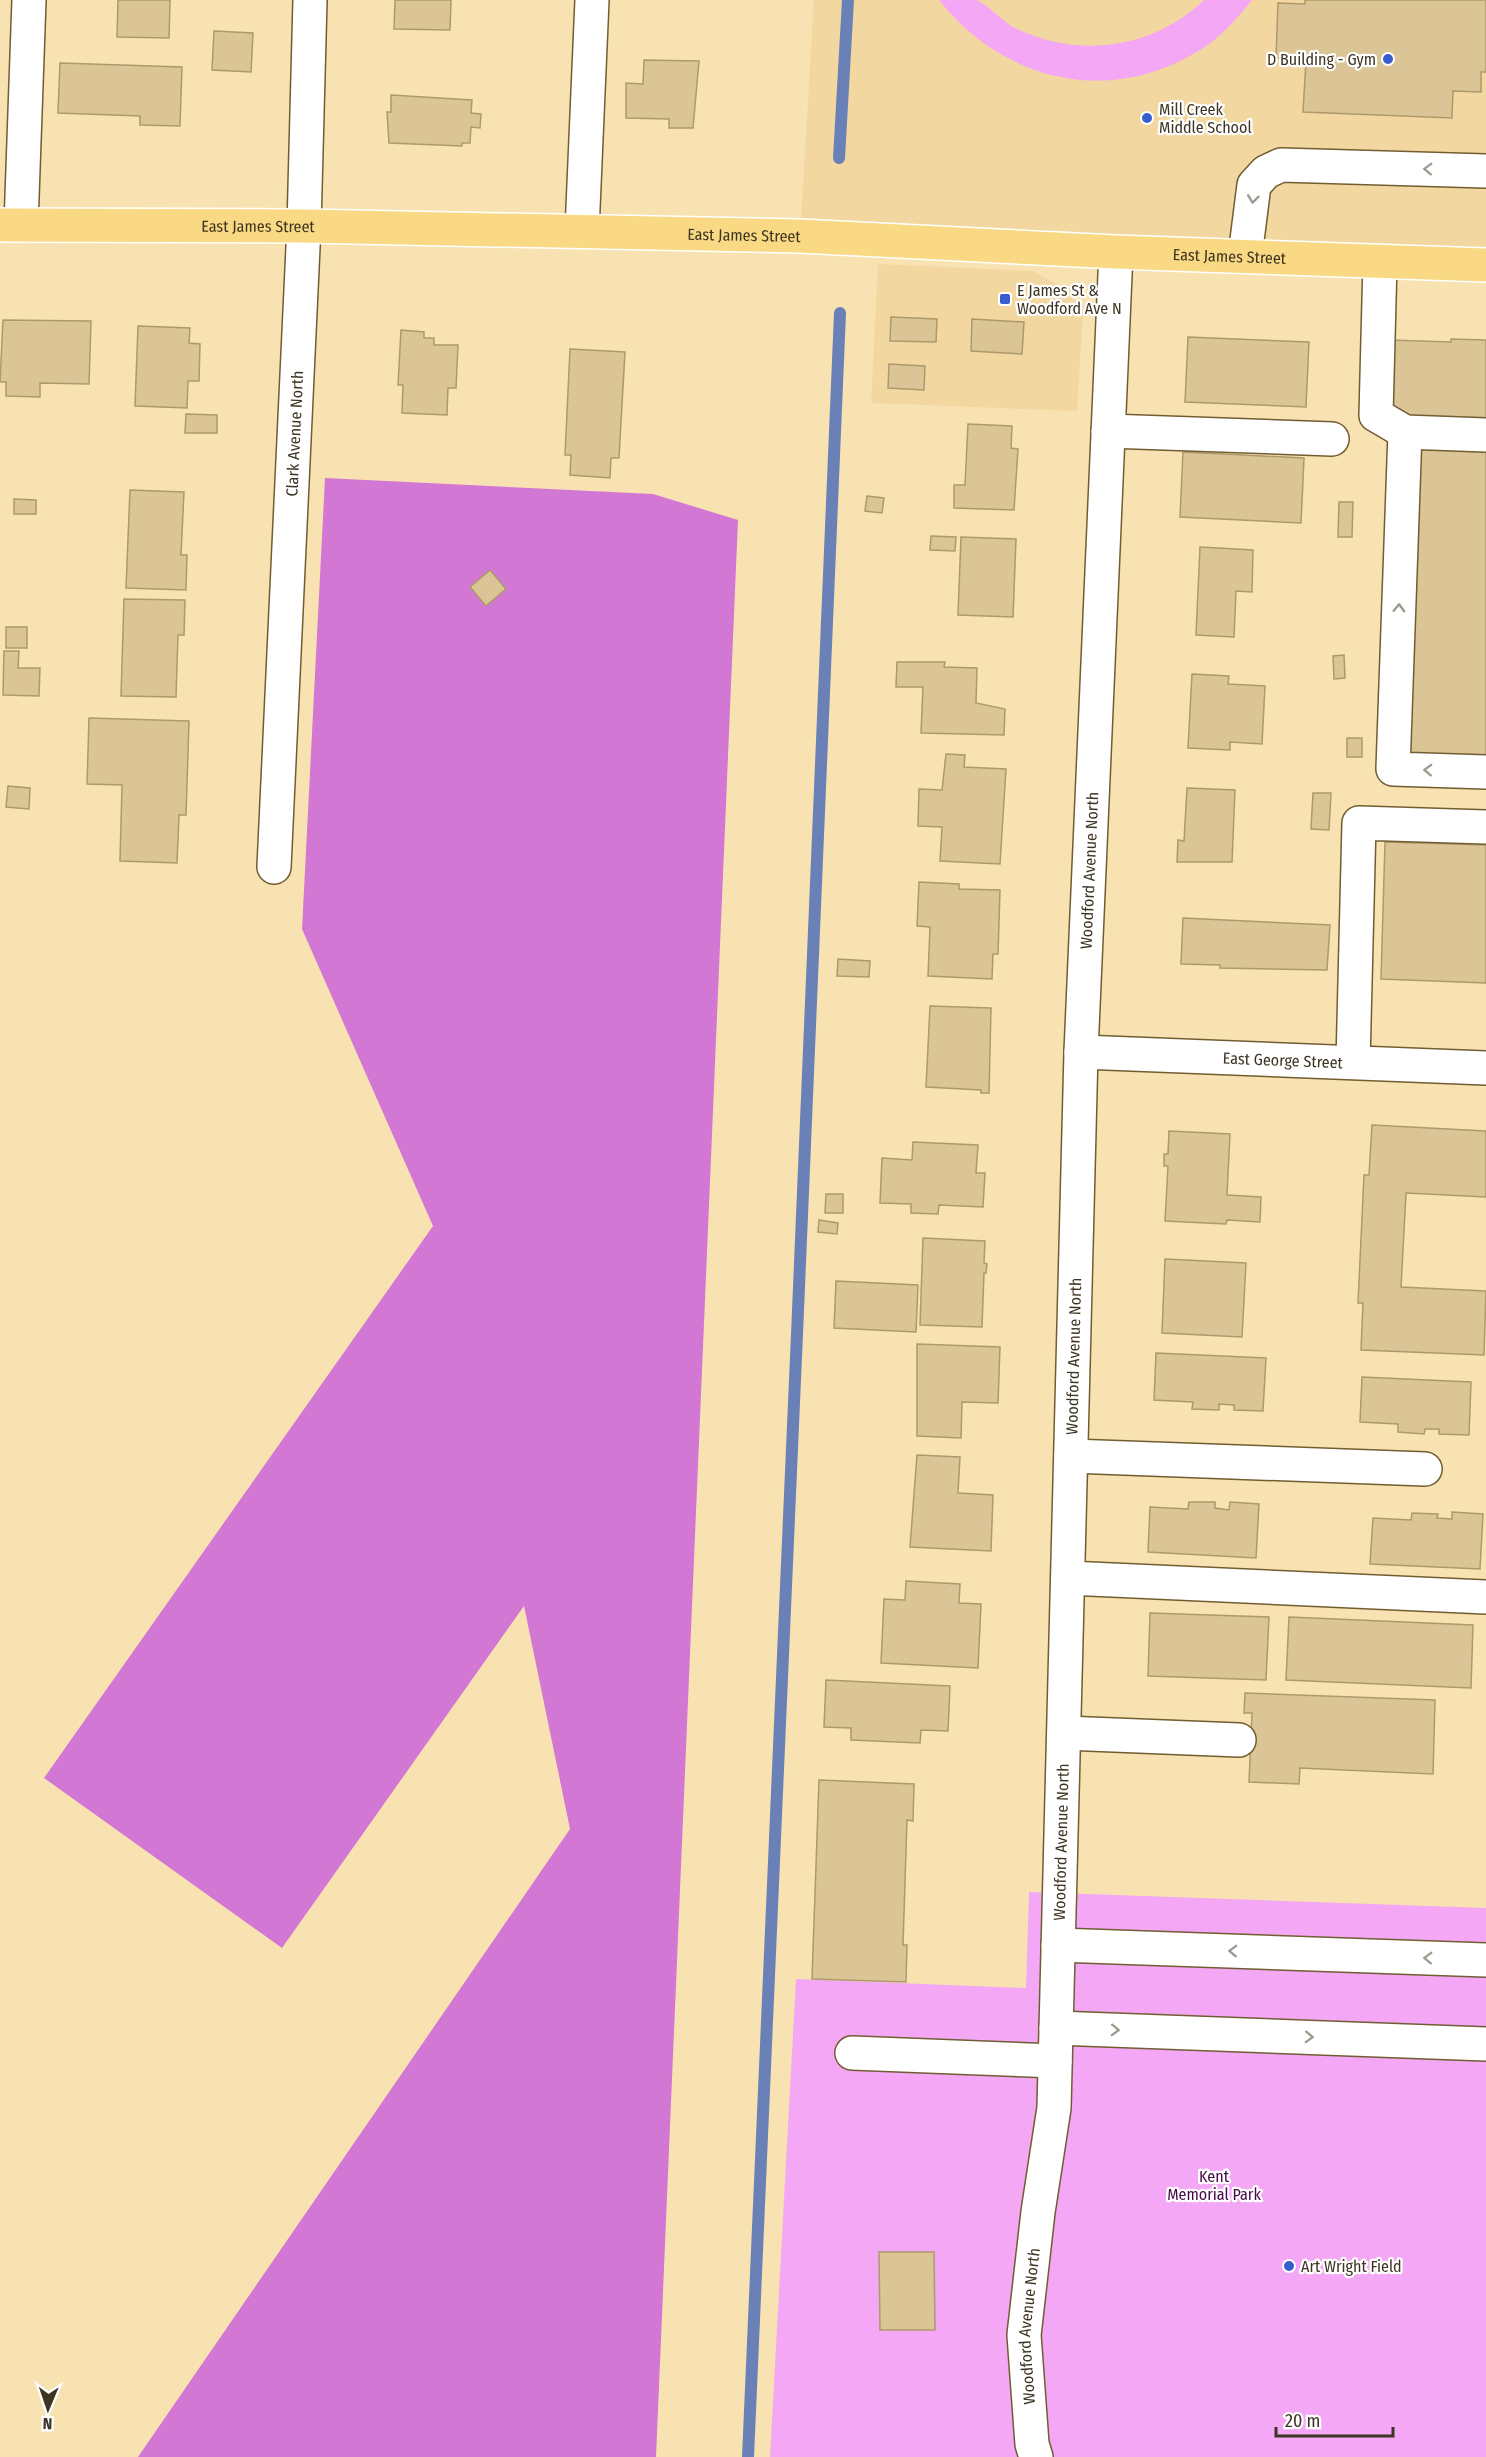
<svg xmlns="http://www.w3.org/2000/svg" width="1486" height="2457" viewBox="0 0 1486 2457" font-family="'Fira Sans Condensed',sans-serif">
	<rect width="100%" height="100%" fill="#f8e2b2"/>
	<g fill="#f2d8a0">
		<polygon points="814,0 1486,0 1486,265 800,236"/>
		<polygon points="878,264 1034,271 1067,291 1083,314 1077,411 871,403"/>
	</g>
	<g fill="#f3a7f4">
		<path d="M939,0c12,0 26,0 37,0 8,2 27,21 37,27 64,32 139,23 191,-27h48c-15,19 -31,37 -52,50 -91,57 -197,31 -261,-50z"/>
		<polygon points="1029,1892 1486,1908 1486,2457 770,2457 796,1979 1026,1988"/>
	</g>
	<polygon fill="#d277d4" points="325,478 653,494 738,520 656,2457 138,2457 570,1829 524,1606 282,1948 44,1778 433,1226 302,929"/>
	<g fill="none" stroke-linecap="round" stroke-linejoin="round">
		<g stroke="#6a81b7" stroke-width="12">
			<polyline points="839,158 848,0"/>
			<path d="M748,2457c30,-715 64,-1429 92,-2144"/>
		</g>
	</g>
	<g fill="#dbc596" stroke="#ae996b" stroke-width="1.5">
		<polygon points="118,0 170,0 169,38 117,37"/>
		<polygon points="395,0 451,0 450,30 394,29"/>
		<polygon points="1305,0 1486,0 1486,72 1481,72 1481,92 1453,91 1452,118 1303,112 1306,60 1276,58 1278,3 1305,4"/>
		<polygon points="214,31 253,33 251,72 212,70"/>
		<polygon points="644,60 699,61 693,128 669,128 669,119 626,118 626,83 643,84"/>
		<polygon points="60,63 182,67 180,126 140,125 140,116 58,113"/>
		<polygon points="391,95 472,100 471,113 481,114 480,128 471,127 470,143 462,143 462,146 389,143 387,112 391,112"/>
		<polygon points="891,317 937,319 936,342 890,341"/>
		<polygon points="972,319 1024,322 1022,354 971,351"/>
		<polygon points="3,320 91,321 89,384 40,383 40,397 6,396 6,382 0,382"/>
		<polygon points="138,326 190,328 189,343 200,344 199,381 188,381 187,408 135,406"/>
		<polygon points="401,330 424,332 424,338 434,338 434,345 458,345 456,388 448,388 447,415 402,413 403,385 398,385"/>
		<polygon points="1188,337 1309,342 1306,407 1185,402"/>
		<polygon points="1451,339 1486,340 1486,422 1386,418 1390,340 1451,342"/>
		<polygon points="570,349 625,352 619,458 611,458 610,478 570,475 571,455 565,455"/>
		<polygon points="889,364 925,366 924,390 888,388"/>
		<polygon points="186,414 217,415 217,433 185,433"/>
		<polygon points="968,424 1012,426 1011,448 1018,449 1014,510 954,508 954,485 965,485"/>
		<polygon points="1411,443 1486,446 1486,760 1398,756"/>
		<polygon points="1183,452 1304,458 1301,523 1180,517"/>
		<polygon points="130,490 184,492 181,555 187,555 186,590 126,588"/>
		<polygon points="867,496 884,498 882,513 865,511"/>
		<polygon points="14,499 36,500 36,514 14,514"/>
		<polygon points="1339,502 1353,502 1352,537 1338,537"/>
		<polygon points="931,536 956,537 955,551 930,550"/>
		<polygon points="961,537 1016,539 1013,617 958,615"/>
		<polygon points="1200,547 1253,550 1252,592 1236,591 1234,637 1196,635"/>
		<polygon points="490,570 506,589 486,606 470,587"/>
		<polygon points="124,599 185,600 184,635 178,635 176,697 121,696"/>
		<rect x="6" y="627" width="21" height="21"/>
		<polygon points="4,651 19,651 18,668 40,668 39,696 3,695"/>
		<polygon points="1344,655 1345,678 1334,679 1333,656"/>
		<polygon points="897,662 945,662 944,667 977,668 976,703 1005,709 1004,735 921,733 923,687 896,687"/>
		<polygon points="1192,674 1229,676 1228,684 1265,686 1262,744 1230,742 1230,750 1188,748"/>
		<polygon points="89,718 189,721 186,815 179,815 177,863 120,861 122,785 87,784"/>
		<rect x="1347" y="738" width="15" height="19"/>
		<polygon points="946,754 965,755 964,767 1006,769 1000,864 940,861 942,827 918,826 919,789 942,790"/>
		<polygon points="8,786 30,788 29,809 6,807"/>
		<polygon points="1187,788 1235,790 1232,862 1177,862 1178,840 1184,841"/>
		<polygon points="1313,793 1331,793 1329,830 1311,829"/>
		<polygon points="1385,842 1486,845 1486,983 1381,979"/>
		<polygon points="919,882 959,884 959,889 1000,890 998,954 993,954 992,979 928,976 930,927 917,926"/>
		<polygon points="1183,918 1330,925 1327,970 1220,968 1220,965 1181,964"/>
		<polygon points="838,959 870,961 869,977 837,976"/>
		<polygon points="930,1006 991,1008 989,1093 981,1093 981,1090 926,1087"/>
		<polygon points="1372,1125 1486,1131 1486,1197 1406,1193 1401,1287 1486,1291 1484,1355 1361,1350 1363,1303 1358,1303 1364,1175 1369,1175"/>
		<polygon points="1169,1131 1230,1134 1227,1195 1261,1197 1260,1222 1227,1220 1226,1224 1165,1221 1168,1166 1164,1166 1164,1154 1168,1154"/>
		<polygon points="913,1142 978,1145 976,1173 985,1173 983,1207 939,1205 938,1214 911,1213 911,1204 880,1203 882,1158 912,1160"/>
		<polygon points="826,1194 843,1194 843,1213 825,1213"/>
		<polygon points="819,1220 838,1223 837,1234 818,1232"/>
		<polygon points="923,1238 985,1241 984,1263 987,1264 986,1273 984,1273 982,1327 920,1325"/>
		<polygon points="1165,1259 1246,1263 1242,1337 1162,1333"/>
		<polygon points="836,1281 918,1285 916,1332 834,1328"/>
		<polygon points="917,1344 1000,1347 998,1403 962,1402 961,1438 917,1436"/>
		<polygon points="1156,1353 1266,1358 1263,1411 1234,1410 1234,1405 1219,1404 1219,1410 1192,1409 1193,1402 1154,1400"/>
		<polygon points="1362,1377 1471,1382 1469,1435 1439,1434 1439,1429 1425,1429 1424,1434 1398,1432 1398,1424 1360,1422"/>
		<polygon points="917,1455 960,1457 958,1493 993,1495 991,1551 910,1547"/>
		<polygon points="1189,1502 1215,1502 1215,1508 1229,1510 1230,1502 1259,1504 1256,1558 1148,1552 1150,1507 1188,1509"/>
		<polygon points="1452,1512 1483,1514 1480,1569 1370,1564 1373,1518 1411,1520 1412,1513 1438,1514 1437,1518 1452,1519"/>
		<polygon points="906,1581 960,1584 959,1603 981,1604 978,1668 881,1663 884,1599 905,1600"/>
		<polygon points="1150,1613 1269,1617 1266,1680 1148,1676"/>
		<polygon points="1289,1617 1473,1625 1471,1688 1286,1680"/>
		<polygon points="826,1680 950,1686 948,1731 921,1730 920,1743 851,1740 851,1728 824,1727"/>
		<polygon points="1245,1693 1435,1700 1433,1774 1300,1768 1299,1784 1249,1782 1252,1713 1244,1713"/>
		<polygon points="819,1780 914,1784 913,1821 907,1820 903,1945 907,1945 906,1982 812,1979"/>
		<polygon points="879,2252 934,2252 935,2330 880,2330"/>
	</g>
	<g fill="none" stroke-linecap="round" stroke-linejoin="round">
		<defs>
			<g id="minor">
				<polyline points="21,225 29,0"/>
				<polyline points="582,231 592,0"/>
				<polyline points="1245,256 1254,185 1266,172 1281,165 1486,171"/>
				<polyline points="1380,262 1376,415 1405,432 1486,435"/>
				<polyline points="1108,431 1332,439"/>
				<polyline points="1405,432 1393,769 1486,772"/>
				<path id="s1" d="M274,867l30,-641 6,-226"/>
				<path id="s2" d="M1081,1052l405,16"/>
				<polyline points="1353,1062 1359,823 1486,827"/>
				<polyline points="1071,1456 1425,1469"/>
				<polyline points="1068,1578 1486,1597"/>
				<polyline points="1064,1733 1239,1740"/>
				<polyline points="1058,1945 1486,1960"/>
				<polyline points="1056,2028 1486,2044"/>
				<polyline points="852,2053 1055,2061"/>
				<path id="s3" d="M1036,2457l-4,-13 -8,-109 14,-123 16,-104 27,-1056 35,-800"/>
			</g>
			<g id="major">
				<path id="s4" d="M0,225l304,1 496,10 316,16 370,13"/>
			</g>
		</defs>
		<use href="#minor" stroke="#715d31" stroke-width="36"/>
		<use href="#major" stroke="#fff" stroke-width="36"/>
		<use href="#minor" stroke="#fff" stroke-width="33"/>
		<use href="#major" stroke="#f9d983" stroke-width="33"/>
	</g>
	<defs><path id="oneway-chevron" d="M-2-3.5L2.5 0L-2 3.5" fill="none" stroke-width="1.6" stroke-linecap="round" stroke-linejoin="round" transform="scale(1.5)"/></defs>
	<g stroke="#9e9a90">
		<use href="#oneway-chevron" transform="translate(1428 169) rotate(-178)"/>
		<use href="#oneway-chevron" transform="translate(1253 199) rotate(97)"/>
		<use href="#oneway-chevron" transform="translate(1399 608) rotate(-88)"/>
		<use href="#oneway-chevron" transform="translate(1428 770) rotate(-178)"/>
		<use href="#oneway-chevron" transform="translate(1233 1951) rotate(-178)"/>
		<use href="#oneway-chevron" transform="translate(1428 1958) rotate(-178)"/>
		<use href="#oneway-chevron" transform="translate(1115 2030) rotate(2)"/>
		<use href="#oneway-chevron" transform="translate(1309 2037) rotate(2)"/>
	</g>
	<g fill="#375dce" stroke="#fff" stroke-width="2">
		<circle cx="1388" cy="59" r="6"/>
		<circle cx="1147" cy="118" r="6"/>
		<rect x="999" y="293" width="12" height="12" rx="3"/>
		<circle cx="1289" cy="2266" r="6"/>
	</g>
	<g text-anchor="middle" stroke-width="4.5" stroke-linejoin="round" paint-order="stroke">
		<g font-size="16" fill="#3d3421" stroke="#fff" text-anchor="start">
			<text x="1376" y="65" text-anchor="end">D Building - Gym</text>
			<text x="1159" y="115">Mill Creek<tspan x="1159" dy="18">Middle School</tspan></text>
			<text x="1017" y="296">E James St &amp;<tspan x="1017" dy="18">Woodford Ave N</tspan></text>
			<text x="1301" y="2272">Art Wright Field</text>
		</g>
		<g font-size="16" fill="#3d3421" stroke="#fff">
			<text dy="6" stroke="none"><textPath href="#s4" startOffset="258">East James Street</textPath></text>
			<text dy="6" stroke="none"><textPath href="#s4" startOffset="744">East James Street</textPath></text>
			<text dy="6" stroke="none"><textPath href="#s4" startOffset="1230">East James Street</textPath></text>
			<text dy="6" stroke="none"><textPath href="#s1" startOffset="434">Clark Avenue North</textPath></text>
			<text dy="6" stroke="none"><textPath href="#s3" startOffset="1590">Woodford Avenue North</textPath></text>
			<text dy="6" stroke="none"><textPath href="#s2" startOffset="202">East George Street</textPath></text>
			<text dy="6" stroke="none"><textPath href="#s3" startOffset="1104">Woodford Avenue North</textPath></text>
			<text dy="6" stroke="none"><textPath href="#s3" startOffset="618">Woodford Avenue North</textPath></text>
			<text dy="6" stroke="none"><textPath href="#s3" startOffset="132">Woodford Avenue North</textPath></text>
		</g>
		<g font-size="16" fill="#450a47" stroke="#fff">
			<text x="1214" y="2182">Kent<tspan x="1214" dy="18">Memorial Park</tspan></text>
		</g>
	</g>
	<g transform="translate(48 2409) rotate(182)" stroke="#ffffff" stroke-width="4.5" paint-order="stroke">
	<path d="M0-4.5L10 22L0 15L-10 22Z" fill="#3d3421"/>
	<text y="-9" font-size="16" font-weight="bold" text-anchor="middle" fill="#3d3421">N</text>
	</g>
	<path d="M1276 2427v9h117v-9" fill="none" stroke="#3d3421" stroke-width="3"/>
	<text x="1285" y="2427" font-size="18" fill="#3d3421" stroke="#ffffff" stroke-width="4.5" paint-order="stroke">20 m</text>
</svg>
